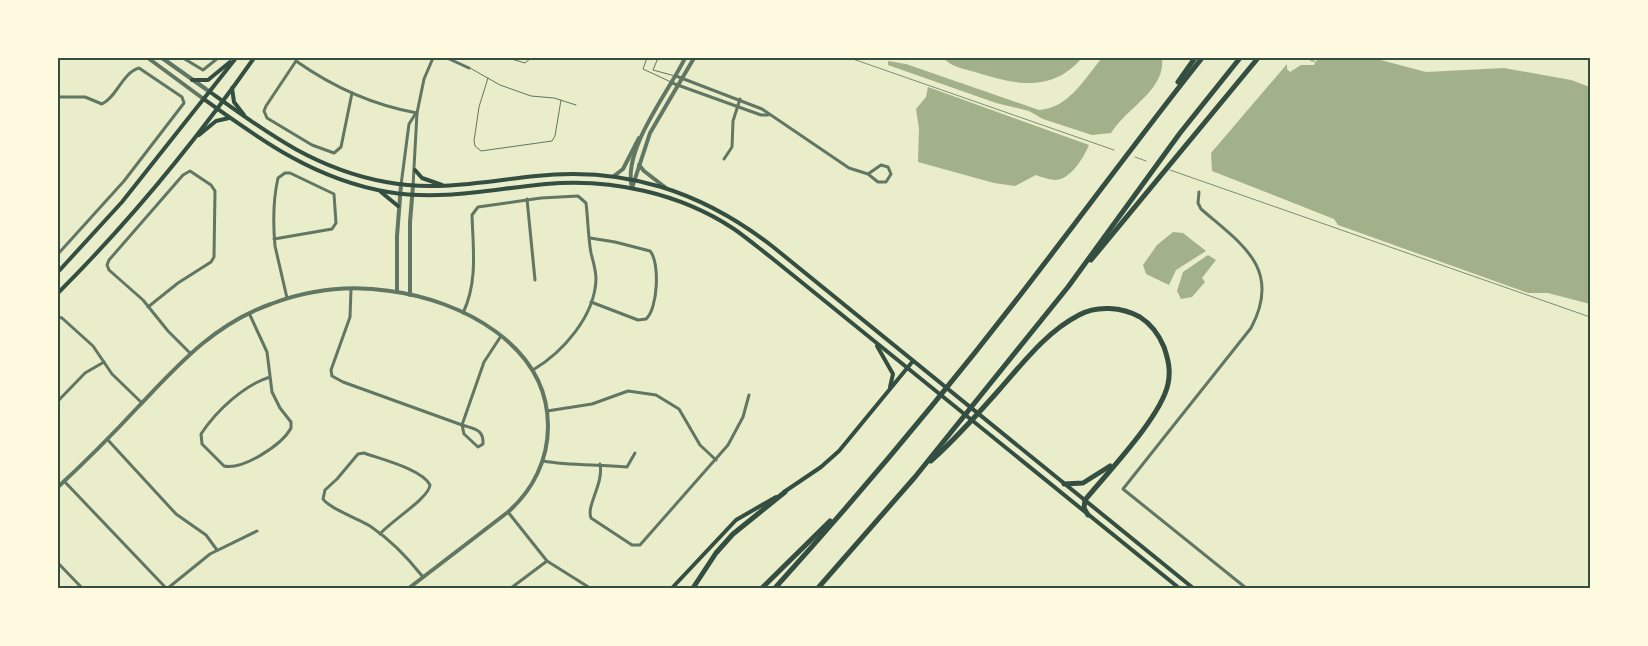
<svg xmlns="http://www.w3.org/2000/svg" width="1648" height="646" viewBox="0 0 1648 646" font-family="'Alegreya Sans',sans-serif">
	<rect width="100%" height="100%" fill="#e9edc9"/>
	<g fill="#a3b18a">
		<path d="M944,58h138c-31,36 -69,26 -107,14 -10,-3 -25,-5 -31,-14z"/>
		<path d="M1102,58h60c4,32 -36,50 -51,75l-19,2 -49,-16 -14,-8 -33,-8 -108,-38v-4l18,3 133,46c30,-2 45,-31 63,-52z"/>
		<polygon points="1311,58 1316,62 1318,58 1373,58 1426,72 1504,68 1571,80 1590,87 1590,304 1548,293 1528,293 1338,225 1334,219 1212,171 1211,153 1287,64 1287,69 1290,72 1301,65 1314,65 1315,62 1310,61"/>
		<path d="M928,87l161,58c-5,12 -18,34 -33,35 -6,0 -14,-3 -20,-5l-21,11 -21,-3 -76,-21 1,-33 -3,-20 10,-12z"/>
		<polygon points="1173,232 1183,233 1206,251 1176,270 1169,285 1146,274 1143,265 1157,245"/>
		<polygon points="1208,255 1216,260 1202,278 1205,282 1192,297 1181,299 1177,291 1183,272"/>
	</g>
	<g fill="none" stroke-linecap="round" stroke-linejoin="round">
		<g stroke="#617663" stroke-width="1">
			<polyline points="508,58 525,63 531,58"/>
			<polyline points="647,58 643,69 671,82"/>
			<polyline points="658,58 653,70 675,76"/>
			<polyline points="470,68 500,85 531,96 554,98 576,105"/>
			<polyline points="488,78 479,107 474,141 475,146 481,151 552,141 555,136 561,100"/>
		</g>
		<g stroke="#617663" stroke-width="3">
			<polyline points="183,58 203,70 218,58"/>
			<polyline points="298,58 266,106 264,111 267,118 312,145 334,153 341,147 352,93"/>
			<polyline points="447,58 469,68"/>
			<path d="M296,61c37,26 76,44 121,52"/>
			<polyline points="676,76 762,109 849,168 868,174 878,182 886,182 891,174 888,167 881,165 868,174"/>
			<polyline points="672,83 761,115 768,115"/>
			<path d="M58,97h27l17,7c15,-7 20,-31 37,-36l43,29 2,6 -60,78 -66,73"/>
			<polyline points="724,159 732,147 733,121 740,99"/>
			<polyline points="401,185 409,124 416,113"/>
			<polyline points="413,186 417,113 424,79 433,58"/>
			<path d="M1199,192l-1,11 3,6c39,34 82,59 50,119l-128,161 123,99"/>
			<polyline points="527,199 535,280"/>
			<path d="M590,238l25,4 35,9c10,11 8,58 -4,68l-8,1 -47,-18"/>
			<path d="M274,239l58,-10 4,-6 -2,-29 -44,-21h-5l-7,5c-5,22 -5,46 -3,68l12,52"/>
			<path d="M351,289l-1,28 -19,53 1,6 11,6 119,43c12,4 22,4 21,19l-5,3 -14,-13 -2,-9 22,-63 17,-26"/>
			<polyline points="148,307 178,283 211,262 214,257 215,191 211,185 190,171 183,175 109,260 107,265 109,270 143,300 168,331 190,353"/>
			<path d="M249,313l18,39 5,40 8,16 11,14v6c-9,17 -48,42 -67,38l-22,-22 -1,-10c15,-23 43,-49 69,-57"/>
			<path d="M463,313c15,-31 10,-65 9,-98l6,-8 63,-9 37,-2 8,7c2,16 2,33 5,50 2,8 5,17 5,26 -1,37 -33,73 -63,91"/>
			<polyline points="58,317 62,318 93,346 112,374 142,403"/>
			<polyline points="58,401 85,373 104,362"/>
			<polyline points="547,411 592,404 628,391 656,395 679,409 700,445 716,460"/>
			<polyline points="107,439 176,514 206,535 217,550"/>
			<path d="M543,461c28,5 55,3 84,6l8,-14"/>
			<path d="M600,464c4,20 -14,41 -9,54l41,27h8l88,-100 15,-28 6,-22"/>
			<polyline points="64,481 166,588"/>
			<polyline points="508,512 547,561 590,588"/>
			<path d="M380,534c11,-13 49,-36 50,-49 -8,-16 -50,-26 -66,-32l-6,1 -21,25 -12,11 -2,9c7,10 36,20 47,27 21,14 38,32 53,51"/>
			<polyline points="58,563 82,588"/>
			<polyline points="168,588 210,554 257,531"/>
			<polyline points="511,588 547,561"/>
		</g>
		<g stroke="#617663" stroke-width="4">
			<polyline points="148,58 205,100"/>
			<polyline points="162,58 210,92"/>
			<polyline points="639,165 644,171 666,188"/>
			<polyline points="614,176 623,169 639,138"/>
			<polyline points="632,188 650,133 694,58"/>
			<path d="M632,188c-10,-39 37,-96 53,-130"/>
			<polyline points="397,292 397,236 401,185"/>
			<polyline points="410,295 410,222 413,186"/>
			<path d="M58,487c27,-25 54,-52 80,-80 40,-42 76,-83 133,-103 37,-14 79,-19 119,-13 71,9 158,54 158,135 0,34 -15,64 -40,86l-99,76"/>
		</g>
		<g stroke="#344e41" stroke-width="4">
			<polyline points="192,80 208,80 230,62"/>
			<polyline points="232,88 234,102 244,115"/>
			<path d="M210,92c57,41 105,77 176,90 51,10 100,-1 150,-6 90,-10 166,16 236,70l421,342"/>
			<path d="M205,100c57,41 111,80 183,92 54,9 104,-3 158,-8 64,-6 134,9 188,45 13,9 26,20 39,30l406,329"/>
			<polyline points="199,135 216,121 229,118"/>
			<polyline points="415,170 422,178 442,185"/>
			<polyline points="381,192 398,206"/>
			<polyline points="58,272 122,202 236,58"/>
			<path d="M58,293c72,-72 137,-151 196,-235"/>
			<polyline points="877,346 893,374 890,387"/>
			<polyline points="784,492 821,467 839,451 913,361"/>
			<polyline points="672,588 736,520 776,497"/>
		</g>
		<g stroke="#344e41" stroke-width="5">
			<polyline points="1178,82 1195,58"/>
			<polyline points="1091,260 1258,58"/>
			<path d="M931,461c24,-22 46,-46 68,-71 24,-27 47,-58 80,-75 18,-10 43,-8 61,2 11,7 19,18 24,30 4,12 7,23 4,37 -7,33 -60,88 -83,116l-1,8 4,7"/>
			<polyline points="1064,484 1083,483 1110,466"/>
			<polyline points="693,588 716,553 733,534 785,492"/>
			<polyline points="762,588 830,521"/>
			<path d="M775,588c93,-103 182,-210 266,-320 54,-70 106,-141 161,-210"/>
			<polyline points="818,588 915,477 1068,287 1180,133 1240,58"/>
		</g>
		<g stroke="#7c8e77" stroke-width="1">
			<polyline points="850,58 1114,150"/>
			<polyline points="1135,157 1146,161"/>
			<polyline points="1170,170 1590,317"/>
		</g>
	</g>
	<rect width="1648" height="646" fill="none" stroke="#fefae0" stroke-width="118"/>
	<rect x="59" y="59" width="1530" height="528" fill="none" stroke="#344e41" stroke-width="2"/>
</svg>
